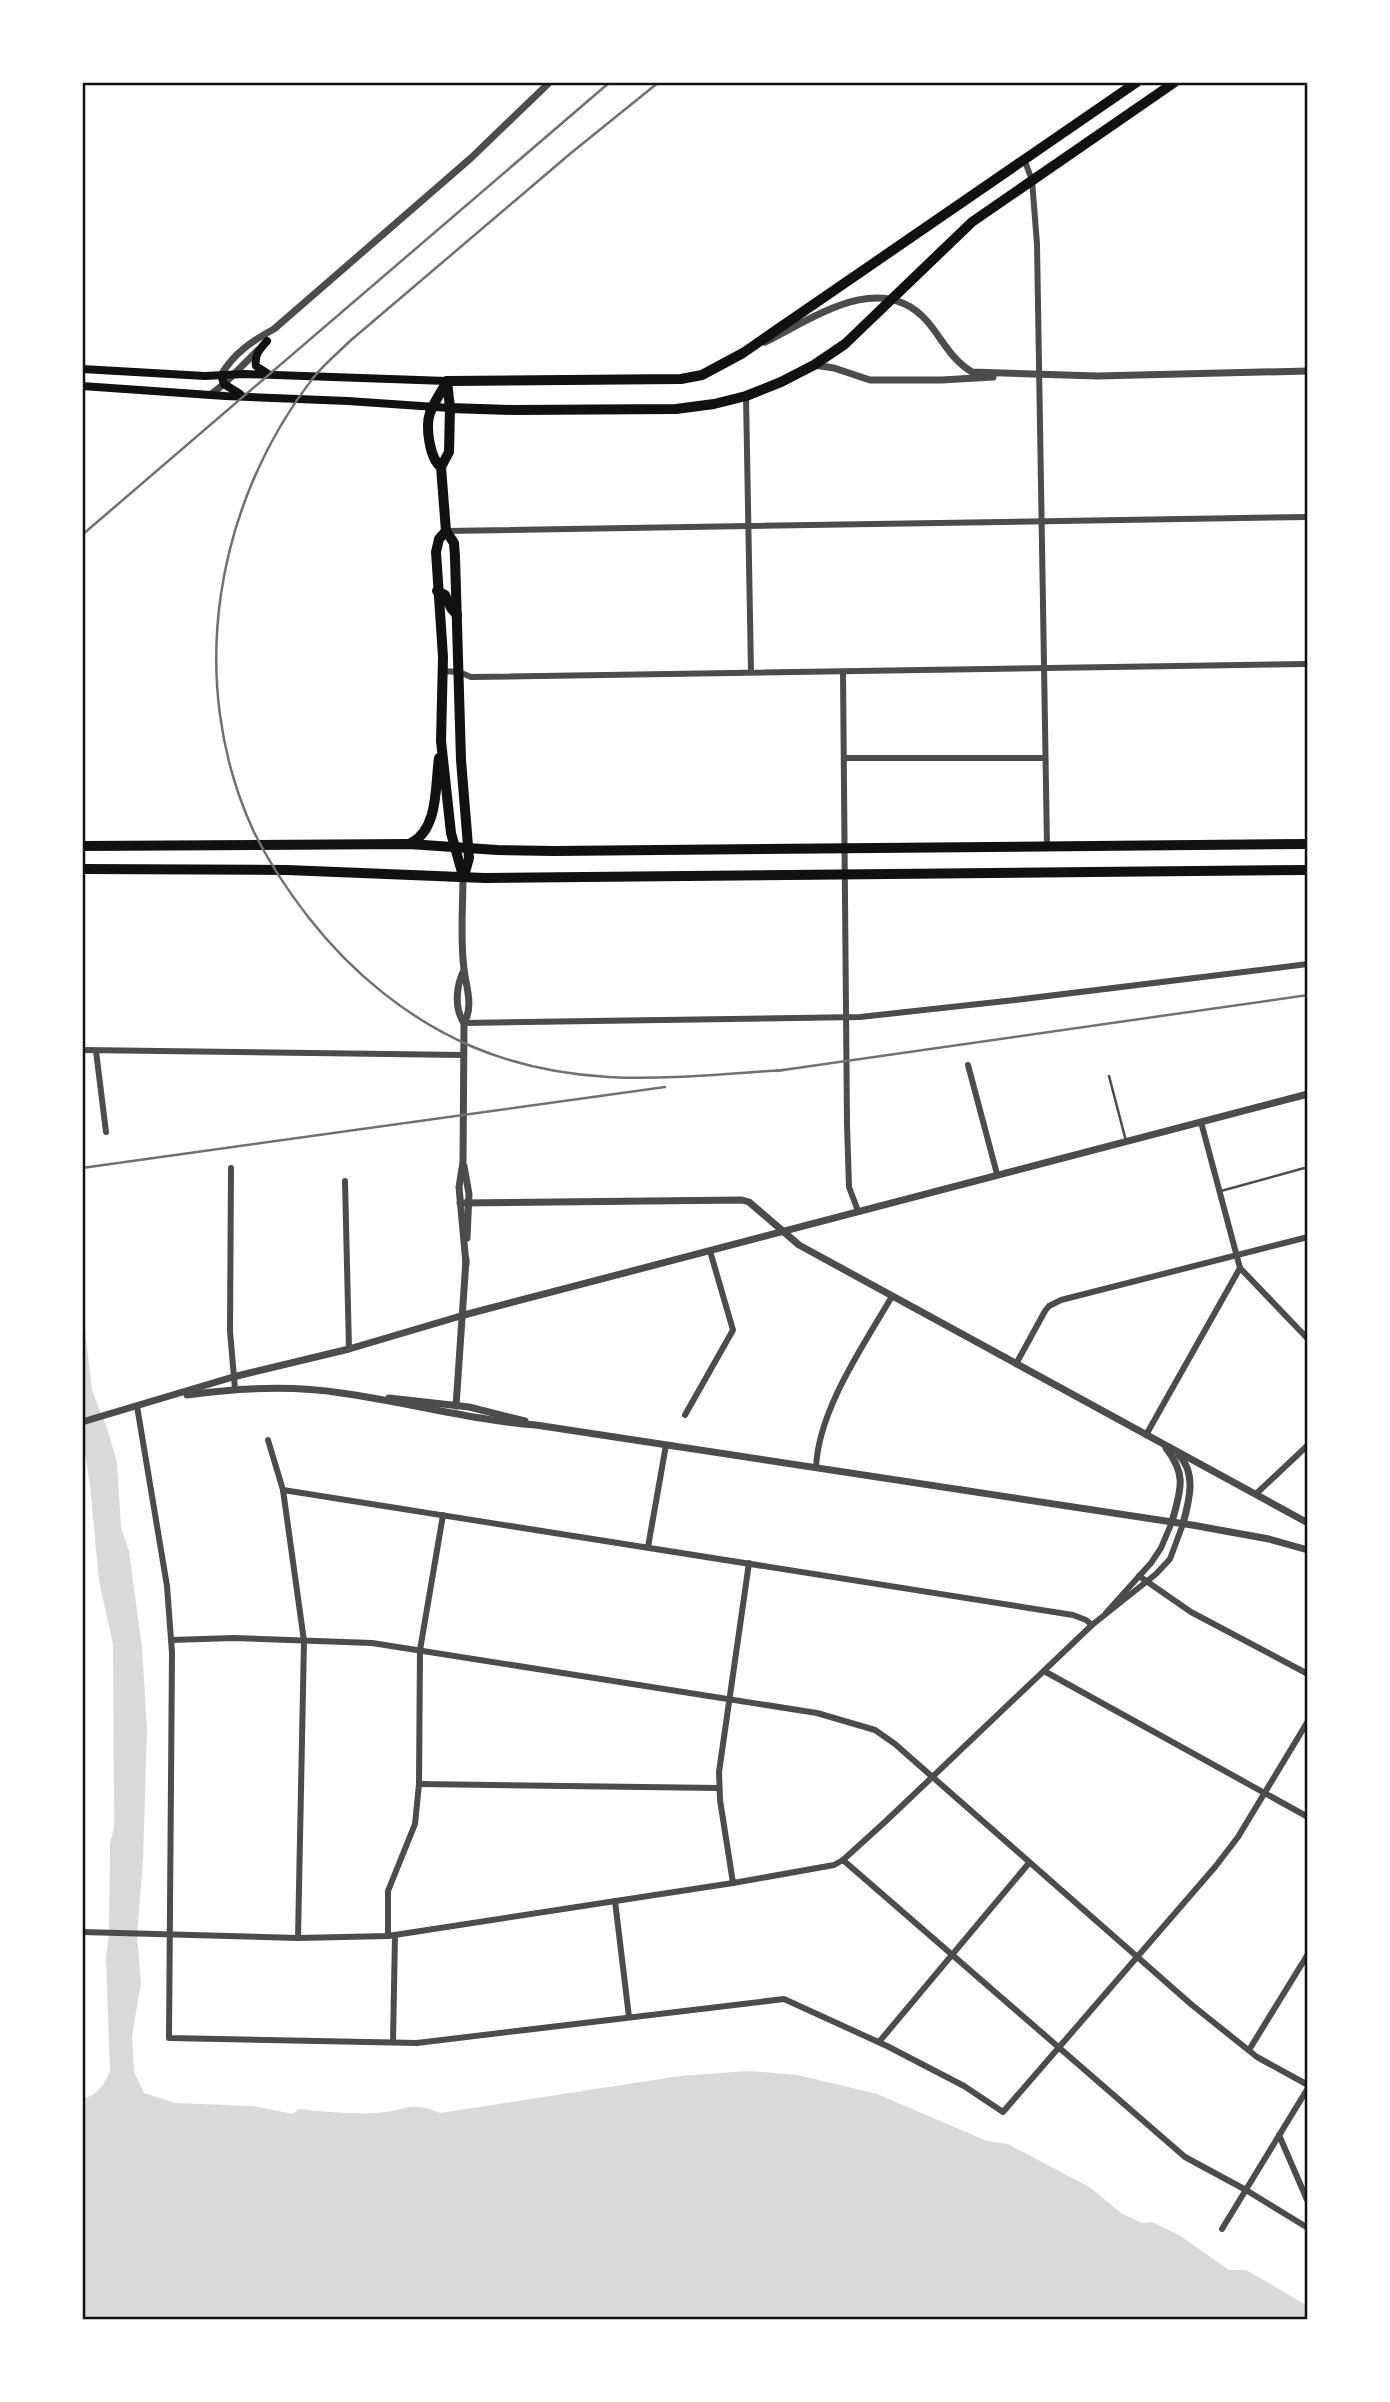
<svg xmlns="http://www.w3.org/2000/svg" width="1390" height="2402" viewBox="0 0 1390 2402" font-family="'Titillium Web',sans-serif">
	<rect width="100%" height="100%" fill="#fff"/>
	<path fill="#d9d9d9" d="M82,1305l10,85 17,44 8,29 4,65 8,23 13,97 5,81 -4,132 -6,73 4,49 -9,53 2,36 10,21 31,10 78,3 40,8 6,-5c26,3 51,5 77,4 30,-2 34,-13 64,0l240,-37 68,-5 50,4 79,19 110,47 21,3 83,44 30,25 21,10 10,-1 27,13 50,35h17l62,36v14h-1226v-221c16,-4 22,-14 28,-28l-4,-113 3,-25 1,-89 4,-17 -1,-183 -14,-63 -9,-95 -8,-51z"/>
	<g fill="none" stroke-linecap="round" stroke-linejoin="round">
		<g stroke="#4c4c4c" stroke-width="2.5">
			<polyline points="1109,1076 1126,1141"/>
			<polyline points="1221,1191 1308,1167"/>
		</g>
		<g stroke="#4c4c4c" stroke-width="6">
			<polyline points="1024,159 1032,180 1037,244 1047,846"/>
			<polyline points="746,396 751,672"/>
			<polyline points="446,531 1308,517"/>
			<polyline points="442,671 459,672 471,677 1308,664"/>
			<polyline points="843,672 847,1124 849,1187 858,1211"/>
			<polyline points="844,758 1045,758"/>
			<polyline points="464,1023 860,1017 1015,1000 1308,964"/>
			<polyline points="82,1050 463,1055"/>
			<polyline points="96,1051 106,1132"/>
			<polyline points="968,1065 997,1174"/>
			<polyline points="1201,1122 1240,1268 1308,1339"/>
			<polyline points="231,1168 230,1331 235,1389"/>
			<polyline points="345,1181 349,1349"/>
			<polyline points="1016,1364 1045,1311 1049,1306 1061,1300 1308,1237"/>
			<polyline points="137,1406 167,1586 172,1653 169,2038 417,2043 784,1999 887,2046 964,2086 1003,2112 1215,1867 1238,1837 1308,1721"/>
			<polyline points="685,1415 733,1330 710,1251"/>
			<polyline points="1146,1435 1240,1268"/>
			<polyline points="268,1440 283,1490 304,1641 298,1938"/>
			<path d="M816,1468c2,-57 47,-122 75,-170"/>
			<polyline points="283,1490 1073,1615 1086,1620 1092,1625"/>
			<polyline points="1257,1493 1308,1445"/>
			<polyline points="648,1547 666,1445"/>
			<polyline points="1139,1576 1191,1612 1308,1674"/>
			<polyline points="1106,1613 1151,1563 1161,1548 1172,1522"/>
			<polyline points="171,1640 234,1638 372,1643 817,1713 875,1730 895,1744 1192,2005 1257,2057 1308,2085"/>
			<polyline points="1044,1671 1308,1817"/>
			<polyline points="419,1784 719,1788"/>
			<polyline points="843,1860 1185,2157 1246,2190 1308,2228"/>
			<polyline points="733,1883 720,1800 719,1772 749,1563"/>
			<polyline points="615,1901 629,2017"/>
			<polyline points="82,1932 298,1938 388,1936 733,1883 834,1865 843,1860 886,1821 1092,1625 1156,1574 1170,1559 1183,1524"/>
			<polyline points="388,1936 388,1891 415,1824 419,1784 420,1650 443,1515"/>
			<polyline points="393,2042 395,1935"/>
			<polyline points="879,2042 1029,1863"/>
			<polyline points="1249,2050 1308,1954"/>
			<polyline points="1279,2135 1308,2202"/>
			<polyline points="1222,2229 1308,2088"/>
		</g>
		<g stroke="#4c4c4c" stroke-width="7">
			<path d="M765,342c47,-23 115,-73 161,-22 16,18 24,39 46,52l125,4 211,-5"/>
			<polyline points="814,365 834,368 870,380 942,380 993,377"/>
			<path d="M221,375c13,-22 31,-34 53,-46l197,-171 79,-76"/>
			<polyline points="210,395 224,384 258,350"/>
			<path d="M463,876c0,30 -3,63 1,93 2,18 10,37 0,54l-1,139 -4,25 7,77"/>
			<path d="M464,970c-8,16 -10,38 0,53"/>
			<polyline points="464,1166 469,1194 467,1238"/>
			<polyline points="460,1203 742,1200 749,1202 799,1245 1308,1523"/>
			<path d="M187,1395c51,-7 103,-10 154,-2 66,9 129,27 195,32l656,100 77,14 39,11"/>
			<polyline points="389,1398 469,1407 525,1421"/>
			<polyline points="456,1406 466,1260"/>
			<polyline points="82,1422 233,1377 349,1349 464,1315 1308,1094"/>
			<path d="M1166,1448c22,28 14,43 6,74"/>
			<path d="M1179,1455c18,19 10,46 4,69"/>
		</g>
		<g stroke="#111" stroke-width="8">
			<polyline points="82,369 205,376 244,374 447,381"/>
			<path d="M267,373l-11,-7c-2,-11 4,-17 11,-25"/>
			<polyline points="221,375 224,384 240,394"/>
			<polyline points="82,386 225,396 348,401 450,408"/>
		</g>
		<g stroke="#111" stroke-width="10">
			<polyline points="447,381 681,379 702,375 743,353 1137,82"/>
			<polyline points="450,408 513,410 676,409 714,404 746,396 781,382 814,365 845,344 972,222 1175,82"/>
			<path d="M441,467c-11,-8 -16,-40 -11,-54 4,-11 11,-21 17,-31"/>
			<polyline points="446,531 439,539 436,552 443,657 441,741 451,833 463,876"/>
			<polyline points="446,531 454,543 455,557 461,760 469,858 464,876"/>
			<polyline points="446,531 441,467 449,452 450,408 447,381"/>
			<polyline points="437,591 445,595 451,608 457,615"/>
			<path d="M411,843c28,-14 24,-58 28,-85"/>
			<polyline points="82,846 409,844 497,850 554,851 1308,844"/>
			<polyline points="82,869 287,870 485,878 1308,870"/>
		</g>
		<g stroke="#707070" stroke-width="2.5">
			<path d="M659,82l-88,71 -221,188c-12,12 -26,23 -37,37 -98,127 -128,303 -60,452 15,31 35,61 56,88 43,55 99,101 164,129 105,44 201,30 311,23"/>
			<polyline points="82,535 610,82"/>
			<polyline points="776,1071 1308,995"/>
			<polyline points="82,1168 665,1087"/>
		</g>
	</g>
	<rect width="1390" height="2402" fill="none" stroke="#ffffff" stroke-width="168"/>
	<rect x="84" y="84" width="1222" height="2234" fill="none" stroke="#111" stroke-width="2.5"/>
</svg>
